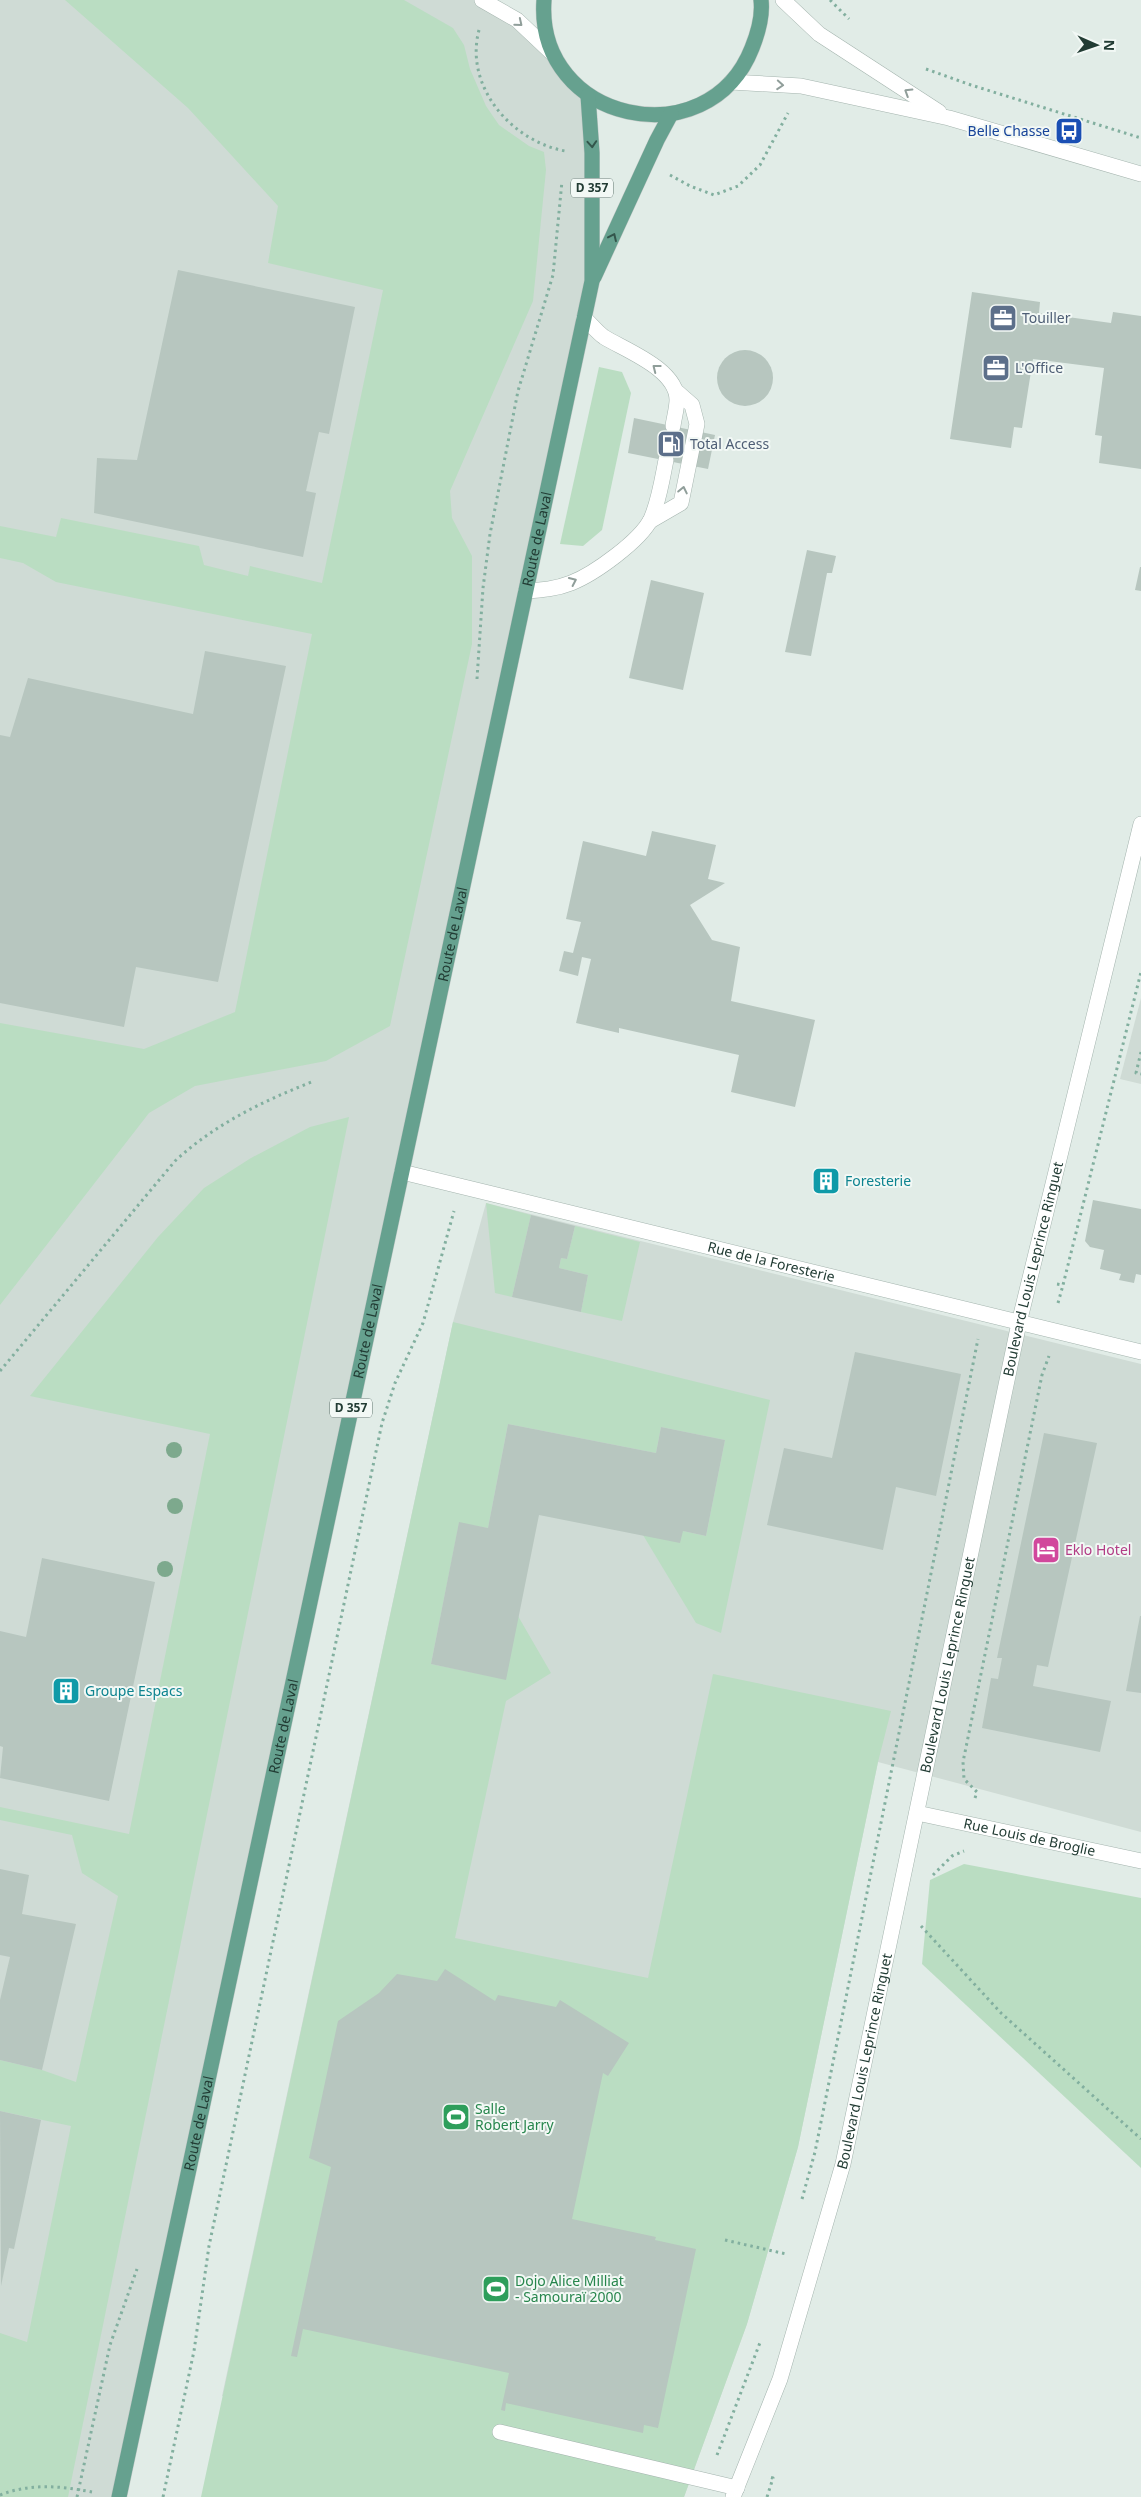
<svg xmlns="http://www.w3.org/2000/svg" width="1141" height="2497" viewBox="0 0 1141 2497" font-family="'Noto Sans',sans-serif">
	<rect width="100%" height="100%" fill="#e1ece7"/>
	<g fill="#cfdbd5">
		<polygon points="0,0 482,0 517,20 588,96 592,281 119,2497 0,2497"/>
		<polygon points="1141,998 1141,1084 1120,1079"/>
		<polygon points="486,1203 1141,1364 1141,1832 878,1762 798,2147 747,2324 684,2497 222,2396 453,1322"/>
	</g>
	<g fill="#baddc2">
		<polygon points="65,0 404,0 453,28 464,45 470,69 486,106 499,125 529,146 544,152 546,170 533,301 450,491 452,518 472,556 472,644 390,1026 326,1061 195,1086 149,1113 0,1305 0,1023 144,1049 235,1012 312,634 56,582 23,563 0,558 0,526 56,537 61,518 199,546 204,565 248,576 250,566 322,583 383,290 268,263 278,206 188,108"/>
		<polygon points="599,367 622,372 631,393 602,530 583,546 560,544"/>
		<polygon points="349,1117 68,2497 0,2497 0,2333 27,2342 71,2126 0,2111 0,2060 42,2070 76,2082 118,1896 82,1873 72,1835 0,1820 0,1807 129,1834 210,1434 30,1396 158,1237 204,1188 251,1158 310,1127"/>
		<polygon points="486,1203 531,1215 512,1297 495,1293"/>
		<polygon points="575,1226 640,1242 622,1321 581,1312 588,1275 559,1268 561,1258 567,1259"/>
		<polygon points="453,1322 770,1400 721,1633 696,1623 643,1535 683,1531 706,1536 725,1440 661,1427 656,1453 508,1424 488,1528 459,1523 431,1664 505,1679 518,1616 551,1673 506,1701 455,1938 648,1978 713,1674 891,1711 878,1762 798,2147 747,2324 684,2497 201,2497"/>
		<polygon points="964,1864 1141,1898 1141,2168 922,1964 930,1880"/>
	</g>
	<g fill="#b7c6bf">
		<polygon points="178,270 355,307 329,434 319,432 306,491 316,493 303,557 94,513 97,458 137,460"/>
		<polygon points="972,292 1040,302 1039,313 1111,323 1113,312 1141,316 1141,469 1099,463 1102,436 1095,435 1104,368 1033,359 1022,428 1014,427 1011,448 950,439"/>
		<circle cx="745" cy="378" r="28"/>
		<polygon points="634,418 715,435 708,469 628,453"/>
		<polygon points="807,550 836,556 832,573 827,573 811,656 785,652"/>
		<polygon points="1140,567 1141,567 1141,591 1135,590"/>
		<polygon points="651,580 704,593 683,690 629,678"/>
		<polygon points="205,651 286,666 218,982 136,967 124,1027 0,1003 0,735 10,737 28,678 193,714"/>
		<polygon points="652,831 716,845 708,879 725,883 690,905 712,940 740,947 731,1001 815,1020 795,1107 731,1092 739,1055 619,1028 619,1033 576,1023 591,959 582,957 578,976 559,971 564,951 573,953 581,922 566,919 583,841 646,856"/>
		<polygon points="817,1172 837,1176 834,1190 814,1185"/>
		<polygon points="1093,1200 1141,1209 1141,1275 1136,1274 1134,1283 1119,1280 1121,1274 1100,1269 1104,1250 1090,1247 1085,1241"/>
		<polygon points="531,1215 575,1226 567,1259 561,1258 559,1268 588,1275 581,1312 512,1297"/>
		<polygon points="855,1352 961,1374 936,1496 896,1487 883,1550 767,1525 784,1448 832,1458"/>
		<polygon points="508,1424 656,1453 661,1427 725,1440 706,1536 683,1531 680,1543 539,1515 506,1680 431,1664 459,1522 488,1528"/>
		<polygon points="1044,1433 1097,1443 1048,1667 1037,1665 1033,1686 1111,1701 1100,1752 982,1728 991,1678 998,1679 1002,1658 997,1658"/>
		<polygon points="42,1558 155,1582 109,1801 0,1778 3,1747 0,1746 0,1631 26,1637"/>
		<polygon points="1140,1616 1141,1616 1141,1693 1126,1691"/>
		<polygon points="0,1869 29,1875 22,1914 76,1924 42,2070 0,2060 0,2000 10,1957 0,1955"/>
		<polygon points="445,1969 495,2001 498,1995 556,2007 560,2000 629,2043 608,2076 603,2073 572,2219 656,2237 655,2240 696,2249 658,2428 644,2425 643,2433 506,2403 505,2411 501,2410 509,2373 303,2329 297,2357 291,2356 331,2167 309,2158 338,2021 379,1993 397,1974 437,1981"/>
		<polygon points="0,2111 41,2120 14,2249 9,2248 1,2286"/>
	</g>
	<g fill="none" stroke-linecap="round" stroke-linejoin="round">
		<polyline stroke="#bbc9c3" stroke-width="15" stroke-dasharray="15 8" stroke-linecap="butt" points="666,460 673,426"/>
		<defs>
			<g id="minor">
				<polyline points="482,0 517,20 552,53"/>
				<polyline points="783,0 819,34 939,112"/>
				<polyline points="731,82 801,86 949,118 1141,174"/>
				<path d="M584,318c7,6 13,14 20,19 21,13 73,32 73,63 0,8 -3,18 -4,26"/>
				<polyline points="650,521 681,503 697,424 692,405 676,391"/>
				<path d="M526,591c16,-1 30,-2 45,-8 23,-9 69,-42 80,-64 8,-18 11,-39 15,-59"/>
				<path id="s1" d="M402,1172l739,180"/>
				<path id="s2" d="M917,1813l224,48"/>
				<polyline points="500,2432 737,2488"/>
				<path id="s3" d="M733,2497l47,-118 63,-215 176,-841 122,-499"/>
			</g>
			<g id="major">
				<path d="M544,0c-9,122 164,160 208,48 6,-15 11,-32 9,-48"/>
				<polyline points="594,277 657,140 671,114"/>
				<path id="s4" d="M119,2497l473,-2216v-128l-4,-57"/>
			</g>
		</defs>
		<use href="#minor" stroke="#a4b4ae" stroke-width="16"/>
		<use href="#major" stroke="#c1c8c6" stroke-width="16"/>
		<g stroke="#82af9f" stroke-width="3" stroke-dasharray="2.5 4" stroke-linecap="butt">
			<polyline points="830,0 849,19"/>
			<path d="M479,30c-15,56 32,111 86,121"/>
			<polyline points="926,69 971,85 1141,138"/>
			<polyline points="670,175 690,186 714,195 738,186 760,165 788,113"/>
			<polyline points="477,679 483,588 490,534 518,391 553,275 562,181"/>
			<polyline points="1141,1052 1136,1073 1141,1074"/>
			<polyline points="1057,1284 1063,1285 1141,972"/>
			<polyline points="1058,1303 1063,1285"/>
			<path d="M0,1371l175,-210c40,-37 88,-60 139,-80"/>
			<polyline points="975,1798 977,1792 964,1779 963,1762 1042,1375 1049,1356"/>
			<polyline points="933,1875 952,1856 964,1851"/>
			<polyline points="921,1926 1001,2013 1141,2139"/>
			<polyline points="802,2199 815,2152 978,1339"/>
			<polyline points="725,2240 786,2254"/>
			<polyline points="717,2455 761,2340"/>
			<path d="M0,2495c31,-12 60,-9 92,-3"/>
			<polyline points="77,2497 110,2345 137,2269"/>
			<polyline points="163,2497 194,2351 209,2246 382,1423 395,1383 423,1323 454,1211"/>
			<polyline points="767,2497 773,2478 769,2477"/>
		</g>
		<use href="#minor" stroke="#fff" stroke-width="15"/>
		<use href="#major" stroke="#66a18f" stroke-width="15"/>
	</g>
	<g fill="#7da98d">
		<circle cx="174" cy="1450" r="8"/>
		<circle cx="175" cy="1506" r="8"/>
		<circle cx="165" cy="1569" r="8"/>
	</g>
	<defs><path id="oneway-chevron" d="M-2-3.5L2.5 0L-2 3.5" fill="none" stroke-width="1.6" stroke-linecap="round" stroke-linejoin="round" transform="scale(1.25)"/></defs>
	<g stroke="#909e9a">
		<use href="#oneway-chevron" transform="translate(519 23) rotate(39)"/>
		<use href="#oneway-chevron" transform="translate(780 85) rotate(4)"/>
		<use href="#oneway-chevron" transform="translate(908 92) rotate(-148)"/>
		<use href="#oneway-chevron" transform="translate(656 368) rotate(-142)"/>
		<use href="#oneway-chevron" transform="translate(683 490) rotate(-78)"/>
		<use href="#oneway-chevron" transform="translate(573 581) rotate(-25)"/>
	</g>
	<g stroke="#33554b">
		<use href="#oneway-chevron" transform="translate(592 144) rotate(86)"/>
		<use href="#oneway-chevron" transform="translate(613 237) rotate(-65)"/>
	</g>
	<defs>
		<symbol id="bus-square" viewBox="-11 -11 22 22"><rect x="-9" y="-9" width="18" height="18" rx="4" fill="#1a4fb4" stroke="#f2f8f5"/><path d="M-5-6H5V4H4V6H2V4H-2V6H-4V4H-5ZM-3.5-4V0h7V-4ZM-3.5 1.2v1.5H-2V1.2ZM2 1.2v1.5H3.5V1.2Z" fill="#fff"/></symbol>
		<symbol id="office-square" viewBox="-11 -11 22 22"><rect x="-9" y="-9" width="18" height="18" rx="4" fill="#5c6f8a" stroke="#f2f8f5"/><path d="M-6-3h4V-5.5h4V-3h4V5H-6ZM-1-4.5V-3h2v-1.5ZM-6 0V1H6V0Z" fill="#fff"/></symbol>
		<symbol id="fuel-square" viewBox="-11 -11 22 22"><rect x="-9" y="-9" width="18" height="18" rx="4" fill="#5c6f8a" stroke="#f2f8f5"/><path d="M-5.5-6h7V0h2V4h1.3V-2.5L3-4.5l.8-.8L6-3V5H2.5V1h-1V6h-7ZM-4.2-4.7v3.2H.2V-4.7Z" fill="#fff"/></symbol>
		<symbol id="building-square" viewBox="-11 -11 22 22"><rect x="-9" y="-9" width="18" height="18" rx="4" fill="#0f9aa8" stroke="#f2f8f5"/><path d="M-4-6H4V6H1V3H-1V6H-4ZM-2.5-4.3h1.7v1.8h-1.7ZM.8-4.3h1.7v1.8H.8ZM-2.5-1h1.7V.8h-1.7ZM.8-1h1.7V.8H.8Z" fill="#fff"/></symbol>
		<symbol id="hotel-square" viewBox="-11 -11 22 22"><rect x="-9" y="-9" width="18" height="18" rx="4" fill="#d1479c" stroke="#f2f8f5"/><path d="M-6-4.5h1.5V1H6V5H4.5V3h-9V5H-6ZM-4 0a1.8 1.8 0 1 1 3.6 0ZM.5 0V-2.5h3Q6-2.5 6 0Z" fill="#fff"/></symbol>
		<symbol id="stadium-square" viewBox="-11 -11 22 22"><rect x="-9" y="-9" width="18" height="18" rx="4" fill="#2e9e5b" stroke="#f2f8f5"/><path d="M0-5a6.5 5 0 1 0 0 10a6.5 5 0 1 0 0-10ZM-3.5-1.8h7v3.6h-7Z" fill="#fff"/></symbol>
	</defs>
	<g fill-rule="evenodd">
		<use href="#bus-square" x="1053" y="115" width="32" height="32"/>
		<use href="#office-square" x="987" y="302" width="32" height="32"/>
		<use href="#office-square" x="980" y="352" width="32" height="32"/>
		<use href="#fuel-square" x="655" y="428" width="32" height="32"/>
		<use href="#building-square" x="810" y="1165" width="32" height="32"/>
		<use href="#hotel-square" x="1030" y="1534" width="32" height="32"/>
		<use href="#building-square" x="50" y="1675" width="32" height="32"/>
		<use href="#stadium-square" x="440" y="2101" width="32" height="32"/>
		<use href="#stadium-square" x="480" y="2273" width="32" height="32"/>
	</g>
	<g text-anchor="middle" stroke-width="4" stroke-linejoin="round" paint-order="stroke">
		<g fill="#f2f8f5" stroke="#60746e" stroke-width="1">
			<rect x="571" y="178.5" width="42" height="19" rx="4"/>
			<rect x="330" y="1398.5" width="42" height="19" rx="4"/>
		</g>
		<g font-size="12" font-weight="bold" fill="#223c34">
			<text x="592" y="192">D 357</text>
			<text x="351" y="1412">D 357</text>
		</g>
		<g font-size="14" fill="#164399" stroke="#f2f8f5" text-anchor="end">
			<text x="1050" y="136">Belle Chasse</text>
		</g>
		<g font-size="14" fill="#4e5e75" stroke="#f2f8f5" text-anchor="start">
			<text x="1022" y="323">Touiller</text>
			<text x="1015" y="373">L'Office</text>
			<text x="690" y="449">Total Access</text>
		</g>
		<g font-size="14" fill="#223c34" stroke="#f2f8f5">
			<text dy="5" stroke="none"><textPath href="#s4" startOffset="2002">Route de Laval</textPath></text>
			<text dy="5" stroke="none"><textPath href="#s4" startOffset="1598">Route de Laval</textPath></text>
			<text dy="5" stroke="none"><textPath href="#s1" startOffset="380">Rue de la Foresterie</textPath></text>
			<text dy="5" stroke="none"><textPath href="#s3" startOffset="1266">Boulevard Louis Leprince Ringuet</textPath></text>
			<text dy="5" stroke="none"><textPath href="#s4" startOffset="1192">Route de Laval</textPath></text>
			<text dy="5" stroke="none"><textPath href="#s3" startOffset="861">Boulevard Louis Leprince Ringuet</textPath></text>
			<text dy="5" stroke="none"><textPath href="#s4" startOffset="788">Route de Laval</textPath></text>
			<text dy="5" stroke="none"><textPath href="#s2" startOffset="115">Rue Louis de Broglie</textPath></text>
			<text dy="5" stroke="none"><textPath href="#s3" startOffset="456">Boulevard Louis Leprince Ringuet</textPath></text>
			<text dy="5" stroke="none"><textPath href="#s4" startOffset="382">Route de Laval</textPath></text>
		</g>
		<g font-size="14" fill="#0d838f" stroke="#f2f8f5" text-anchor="start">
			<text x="845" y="1186">Foresterie</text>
			<text x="85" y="1696">Groupe Espacs</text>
		</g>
		<g font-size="14" fill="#b23c85" stroke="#f2f8f5" text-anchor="start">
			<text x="1065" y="1555">Eklo Hotel</text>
		</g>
		<g font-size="14" fill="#27864d" stroke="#f2f8f5" text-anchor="start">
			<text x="475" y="2114">Salle<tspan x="475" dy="16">Robert Jarry</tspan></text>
			<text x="515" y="2286">Dojo Alice Milliat<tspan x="515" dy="16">- Samouraï 2000</tspan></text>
		</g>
	</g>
	<g transform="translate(1096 45) rotate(92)" stroke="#f2f8f5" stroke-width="4" paint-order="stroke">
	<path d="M0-4L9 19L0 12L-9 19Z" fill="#223c34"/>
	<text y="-8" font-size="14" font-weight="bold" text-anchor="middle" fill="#223c34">N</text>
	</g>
</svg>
